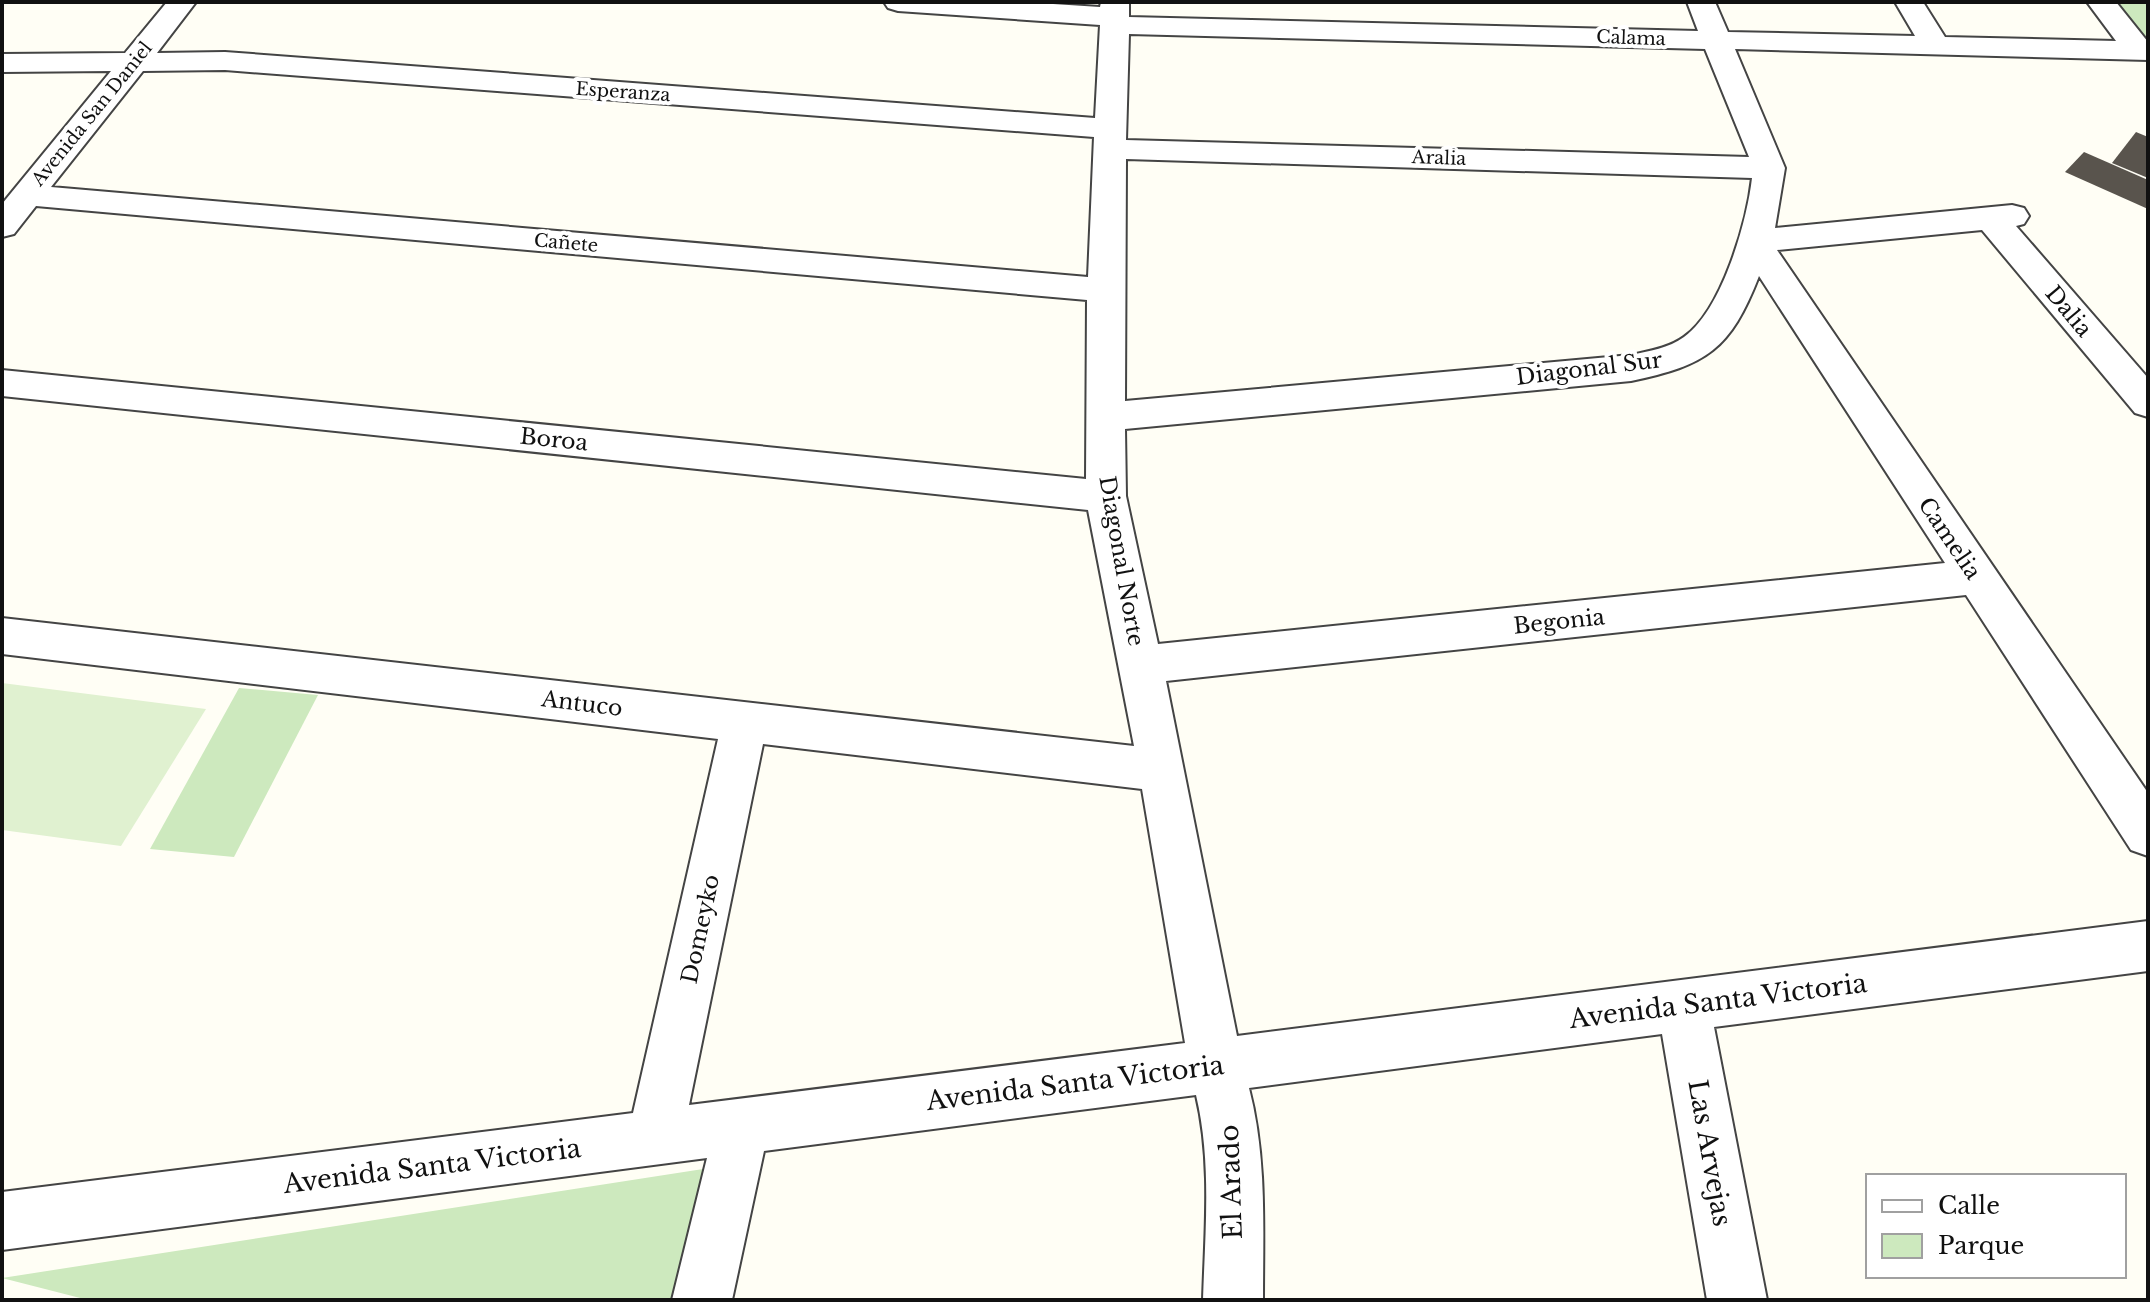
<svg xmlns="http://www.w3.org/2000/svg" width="2150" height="1302" viewBox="0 0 2150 1302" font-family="'Libre Baskerville',serif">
	<rect width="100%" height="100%" fill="#fffef5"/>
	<g fill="#cde9be">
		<polygon points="2114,2 2148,2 2148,36 2138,36"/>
		<polygon points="239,688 318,695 234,857 150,849"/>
		<polygon points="716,1167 681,1300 88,1300 2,1278"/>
	</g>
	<polygon fill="#e0f1d0" points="2,683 206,709 121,846 2,830"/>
	<g fill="#59544d">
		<polygon points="2136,132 2148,137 2148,178 2112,163"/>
		<polygon points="2084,152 2148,180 2148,209 2065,172"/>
	</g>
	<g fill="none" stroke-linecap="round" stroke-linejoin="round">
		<defs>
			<path id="minor" d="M167,2h29l-39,51 68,-1 870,66 5,-93 -202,-14 -10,-3 -4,-6h138l78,5 1,-5h28v15l569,14 -11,-29h28l13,30 187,4 -20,-34h28l22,35 171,4 -29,-39h29l32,40v18l-413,-11 50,119 -10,60 237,-23 12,3 5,8 -5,8 -8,2 132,152v39l-13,-4 -153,-183 -205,20 371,543v63l-17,-6 -165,-255 -800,86 71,355 911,-115v50l-434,56 53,273h-60l-45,-266 -413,54c18,69 14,140 14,212h-60c2,-68 9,-138 -7,-205l-432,56 -32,149h-60l35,-142 -705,92v-58l631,-79 85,-374 -716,-85v-36l1132,128 -46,-236 -1086,-114v-26l1084,109 1,-179 -1051,-94 -22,28 -12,3v-33l109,-133 -109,1v-18l123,-1zM1129,34l576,15 44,108 -623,-17zM225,70l869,67 -6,140 -1037,-90 92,-116zM1126,159l626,19c-5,44 -30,132 -68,159 -15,11 -35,14 -53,18l-506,46zM1759,276l186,287 -787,81 -32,-148 -1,-67 506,-48c76,-16 99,-31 128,-105zM763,744l379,45 43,254 -496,62z"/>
		</defs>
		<use href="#minor" stroke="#444" stroke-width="4"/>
		<use href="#minor" fill="#fff" fill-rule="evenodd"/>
	</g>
	<g text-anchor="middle" stroke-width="8" stroke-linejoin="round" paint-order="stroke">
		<g font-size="18" fill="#111" stroke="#fff">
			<text transform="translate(1631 38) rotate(2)" y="6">Calama</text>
			<text transform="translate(623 92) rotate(4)" y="6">Esperanza</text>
			<text transform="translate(92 114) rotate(-51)" y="6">Avenida San Daniel</text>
			<text transform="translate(1439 158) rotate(2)" y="6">Aralia</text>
			<text transform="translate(566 243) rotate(5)" y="6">Cañete</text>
		</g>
		<g font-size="22" fill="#111" stroke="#fff">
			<text transform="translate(2069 311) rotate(50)" y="8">Dalia</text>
			<text transform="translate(1589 368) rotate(-7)" y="8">Diagonal Sur</text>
			<text transform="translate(554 439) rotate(6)" y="8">Boroa</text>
			<text transform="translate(1950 538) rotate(56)" y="8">Camelia</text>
			<text transform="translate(1122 561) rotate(80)" y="8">Diagonal Norte</text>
			<text transform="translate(1559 621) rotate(-6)" y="8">Begonia</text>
			<text transform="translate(582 703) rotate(7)" y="8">Antuco</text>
			<text transform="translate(700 929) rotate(-78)" y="8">Domeyko</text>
		</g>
		<g font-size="26" fill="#111" stroke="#fff">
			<text transform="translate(1718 1001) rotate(-7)" y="9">Avenida Santa Victoria</text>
			<text transform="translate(1075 1083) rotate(-7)" y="9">Avenida Santa Victoria</text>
			<text transform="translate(1710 1153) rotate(80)" y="9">Las Arvejas</text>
			<text transform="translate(432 1166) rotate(-7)" y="9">Avenida Santa Victoria</text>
			<text transform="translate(1231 1182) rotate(-92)" y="9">El Arado</text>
		</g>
	</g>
	<rect width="2150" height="1302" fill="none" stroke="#111111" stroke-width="8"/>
	<rect x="1866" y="1174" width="260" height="104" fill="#ffffff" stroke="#a0a0a0" stroke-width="2"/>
	<rect x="1882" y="1200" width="40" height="12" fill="#ffffff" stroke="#a0a0a0" stroke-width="2"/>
	<text x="1938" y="1214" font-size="24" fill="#111111">Calle</text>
	<rect x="1882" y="1234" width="40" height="24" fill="#cde9be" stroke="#a0a0a0" stroke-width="2"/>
	<text x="1938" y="1254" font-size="24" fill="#111111">Parque</text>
</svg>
